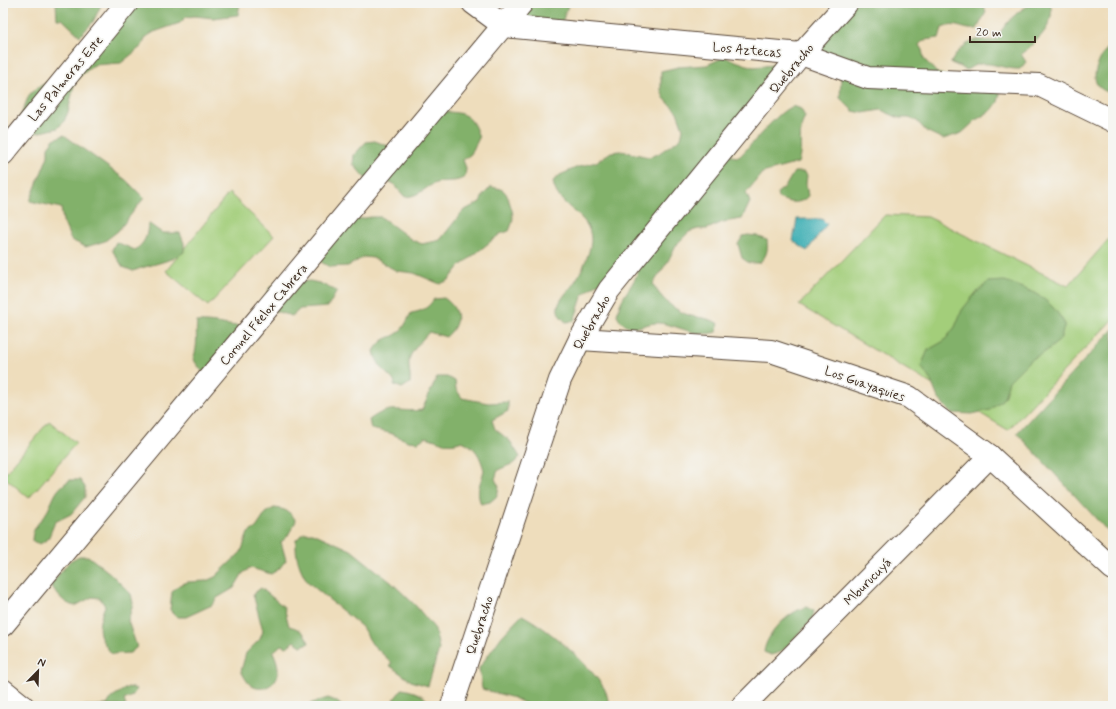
<svg xmlns="http://www.w3.org/2000/svg" width="1116" height="709" viewBox="0 0 1116 709" font-family="Mynerve,sans-serif">
	<rect width="100%" height="100%" fill="#f6f6f2"/>
	<filter id="ink" filterUnits="userSpaceOnUse"><feTurbulence type="fractalNoise" baseFrequency=".025" numOctaves="2"/><feDisplacementMap in="SourceGraphic" scale="8" xChannelSelector="R" yChannelSelector="G"/><feConvolveMatrix kernelMatrix="1 2 1 2 8 2 1 2 1" color-interpolation-filters="sRGB"/></filter>
	<filter id="wash" filterUnits="userSpaceOnUse"><feTurbulence type="fractalNoise" baseFrequency=".012" numOctaves="4" result="noise"/><feDisplacementMap in="SourceGraphic" scale="16" xChannelSelector="R" yChannelSelector="G"/><feGaussianBlur stdDeviation="0.9" result="paint"/><feColorMatrix in="noise" values="0 0 0 0 0 0 0 0 0 0 0 0 0 0 0 0 0 1.4 0 .05"/><feComposite in="paint" operator="in"/></filter>
	<g filter="url(#wash)">
		<rect width="100%" height="100%" fill="#eeddbc"/>
		<g fill="#a3ce7a" stroke="#6f7c4c">
			<polygon points="229,193 274,236 208,306 166,271"/>
			<polygon points="885,215 928,217 1068,286 1113,234 1113,319 1008,430 799,305"/>
			<polygon points="49,421 76,443 29,498 3,476"/>
		</g>
		<g fill="#82b16a" stroke="#5e6e44">
			<polygon points="56,3 102,3 93,22 80,36 62,19 57,19"/>
			<polygon points="137,3 240,3 238,15 213,18 195,16 186,17 180,23 154,32 146,37 142,46 121,63 94,65 79,77 74,85 68,112 64,121 58,128 31,134 19,120 29,95 36,88 61,76"/>
			<polygon points="522,3 569,3 562,22 554,28 514,15"/>
			<path d="M838,3h145l3,9 -9,17c-15,2 -20,-8 -35,-1l-3,10 -15,2 -5,5 3,5 2,9 13,14 63,20 -2,9 -6,8 -16,10 -14,13 -19,6 -17,-8 -9,-10 -8,-3h-10l-18,-8 -18,3 -10,-2 -13,-13 1,-19 -23,-34z"/>
			<path d="M1034,3h16c7,22 -14,39 -29,51l5,8 -6,7c-19,1 -36,-13 -53,1l-16,-7c4,-10 15,-21 26,-23 6,-1 10,2 19,0 8,-16 21,-30 38,-37z"/>
			<path d="M1113,41v49l-5,2c-26,-8 -7,-37 5,-51z"/>
			<path d="M724,57l29,10 20,-2 9,4 -52,87 9,1c11,-10 42,-49 53,-50 2,-1 7,1 9,2l4,8c-9,17 -1,29 -7,46l-36,10 -16,20 4,9 -8,17 -19,3 -16,7h-9l-9,3 -13,13 -8,16 -15,23c8,15 22,27 38,32 11,2 18,2 28,8l-3,8c-21,6 -37,-7 -57,-9 -11,-1 -21,7 -31,3 -6,-2 -8,-6 -11,-11 3,-20 19,-30 23,-50l-34,13 -23,16 -9,27 -8,1c-5,-4 -9,-9 -8,-15 2,-8 9,-15 14,-21 8,-11 18,-31 19,-45 1,-29 -35,-32 -38,-60l7,-6 18,-8 18,-5 15,-10 10,-1 28,6 9,-3 23,-16 2,-9 -3,-9 -3,-8 -13,-14 -3,-8v-19l17,-4 29,-2z"/>
			<path d="M445,112c22,0 28,6 34,26l-8,16 -8,6 3,8 -1,9c-10,6 -14,3 -25,5 -13,2 -18,14 -35,15l-12,-14 -28,-5 -12,-14 1,-9 12,-13 9,-1 18,7z"/>
			<polygon points="64,135 126,180 144,198 118,231 105,241 86,247 71,240 63,221 61,208 30,201 48,156 48,147 54,139"/>
			<path d="M794,172h10l3,3 -1,9 2,12c-9,10 -20,6 -30,2l-1,-5 8,-6z"/>
			<path d="M491,187c14,2 15,4 19,17 4,11 4,16 -1,27l-9,3 -40,32 -11,14 -9,4 -26,-11 -17,-2 -24,-13 -9,-1 -16,9 -18,1 -9,-5 -5,-7 37,-35 18,-3h10l31,23 10,4 18,-4 23,-29 17,-9 4,-8z"/>
			<path d="M148,223l14,10h18l4,10v9c-15,11 -34,12 -51,19l-10,-4 -11,-17 4,-8 19,8c11,-8 12,-14 13,-27z"/>
			<path d="M748,235l9,1 10,4c1,11 0,16 -8,23h-10l-7,-5 -4,-14 5,-8z"/>
			<polygon points="310,281 319,283 337,291 328,307 300,309 292,316 275,311 266,295 270,287 279,283"/>
			<path d="M1005,281c29,11 43,15 60,43l-5,16 -15,12 -16,9 -20,20 -5,17 -14,12 -18,4 -21,-1 -13,-15 -7,-17 -10,-15 7,-16 16,-9 11,-14 7,-17 12,-15 14,-13z"/>
			<path d="M444,298c16,11 17,26 2,39l-17,-5c-6,7 -20,21 -20,29 -1,7 2,13 1,22l-8,5 -8,-3 1,-3c-10,-11 -18,-16 -21,-31 11,-18 17,-10 27,-21 4,-4 7,-11 10,-17 12,-2 17,-5 23,-14z"/>
			<path d="M197,322c14,-1 27,3 41,4l3,12 -37,36 -11,-15c6,-15 2,-23 4,-37z"/>
			<polygon points="1113,329 1113,537 1017,433"/>
			<path d="M437,377h10l8,4 1,8 6,9 26,5 20,-1v9l-16,9 3,9 15,12 10,16 -6,6 -16,7 -3,9 4,8 -2,9 -7,6 -9,2c-6,-14 0,-21 3,-34 -4,-14 -8,-23 -22,-29 -14,6 -22,0 -36,-4l-8,5 -10,-1 -18,-8 -19,-4 -2,-9c23,-17 28,-7 53,-10z"/>
			<path d="M70,480h10l5,7v10l-14,17 -16,8 -7,17 -8,5 -8,-3c0,-15 9,-19 16,-31 7,-14 7,-21 22,-30z"/>
			<path d="M274,508c11,1 16,3 22,13l-9,16 -6,5 5,18 -7,9 -8,5 -20,-6 -8,5 -9,15 -17,10 -5,7 -26,12h-9l-7,-7 2,-18 7,-7 9,-3 18,-1 9,-4 26,-25 7,-19 8,-5 10,-15z"/>
			<path d="M304,533h9l38,17 41,33 24,23 19,23 4,20 -11,37 -17,-5 -22,-16 3,-2 -20,-19 -10,-17 -54,-45c-9,-13 -13,-27 -12,-42z"/>
			<path d="M79,556h9l23,18 20,20 2,9 -5,18 9,26 -7,6 -18,1c-15,-18 -16,-26 -7,-48l-5,-8 -8,-1 -17,9c-11,-2 -19,-12 -24,-22l19,-23z"/>
			<path d="M261,588l23,19 5,19c11,3 16,6 20,17l-8,3 -7,-5 -7,6 -6,-2 -8,7c3,6 5,12 5,18 1,13 -15,23 -26,16 -5,-3 -8,-10 -11,-15l5,-18 14,-14 3,-8 -10,-37z"/>
			<path d="M806,607l8,4 -2,9 -31,32 -10,3 -7,-3c2,-18 24,-40 42,-45z"/>
			<path d="M522,615c27,14 66,48 82,73 3,5 4,12 5,18h-79l-16,-8 -32,-9 -3,-21 23,-32z"/>
			<polygon points="128,687 137,689 132,696 124,700 126,706 84,706 107,705 112,697"/>
			<path d="M402,689c12,2 24,6 29,17h-51l11,-3z"/>
			<polygon points="328,698 336,701 342,706 309,706 309,704"/>
		</g>
		<polygon fill="#3badb3" stroke="#3b6c68" points="797,219 822,219 827,224 807,251 793,241"/>
	</g>
	<g filter="url(#ink)">
		<g fill="none" stroke-linecap="round" stroke-linejoin="round">
			<defs>
				<g id="street">
					<polyline points="473,3 504,26 801,54 868,78 1039,85 1113,121"/>
					<polyline points="3,154 127,3"/>
					<polyline points="580,339 771,351 909,397 990,456 1113,569"/>
					<polyline points="3,625 522,3"/>
					<polyline points="3,690 23,706"/>
					<polyline points="452,706 560,380 580,339 609,290 801,54 847,3"/>
					<polyline points="743,706 990,456"/>
				</g>
			</defs>
			<use href="#street" stroke="#564536" stroke-width="24"/>
			<use href="#street" stroke="#fff" stroke-width="22"/>
		</g>
	</g>
	<g text-anchor="middle" stroke-width="3.5" stroke-linejoin="round" paint-order="stroke">
		<g font-size="13" fill="#3b2a1e" stroke="#f6f6f2">
			<text transform="translate(747 49) rotate(5)" y="5">Los Aztecas</text>
			<text transform="translate(791 68) rotate(-50)" y="5">Quebracho</text>
			<text transform="translate(65 78) rotate(-50)" y="5">Las Palmeras Este</text>
			<text transform="translate(263 314) rotate(-50)" y="5">Coronel Féelox Cabrera</text>
			<text transform="translate(591 322) rotate(-60)" y="5">Quebracho</text>
			<text transform="translate(865 383) rotate(19)" y="5">Los Guayaquies</text>
			<text transform="translate(867 581) rotate(-45)" y="5">Mburucuyá</text>
			<text transform="translate(479 625) rotate(-72)" y="5">Quebracho</text>
		</g>
	</g>
	<rect width="1116" height="709" fill="none" stroke="#f6f6f2" stroke-width="16"/>
	<g transform="translate(38 671) rotate(23)" stroke="#f6f6f2" stroke-width="3" paint-order="stroke">
	<path d="M0-3L7 15L0 10L-7 15Z" fill="#3b2a1e"/>
	<text y="-6" font-size="11" font-weight="bold" text-anchor="middle" fill="#3b2a1e">N</text>
	</g>
	<path d="M970 36v6h65v-6" fill="none" stroke="#3b2a1e" stroke-width="2"/>
	<text x="976" y="36" font-size="12" fill="#3b2a1e" stroke="#f6f6f2" stroke-width="3" paint-order="stroke">20 m</text>
</svg>
